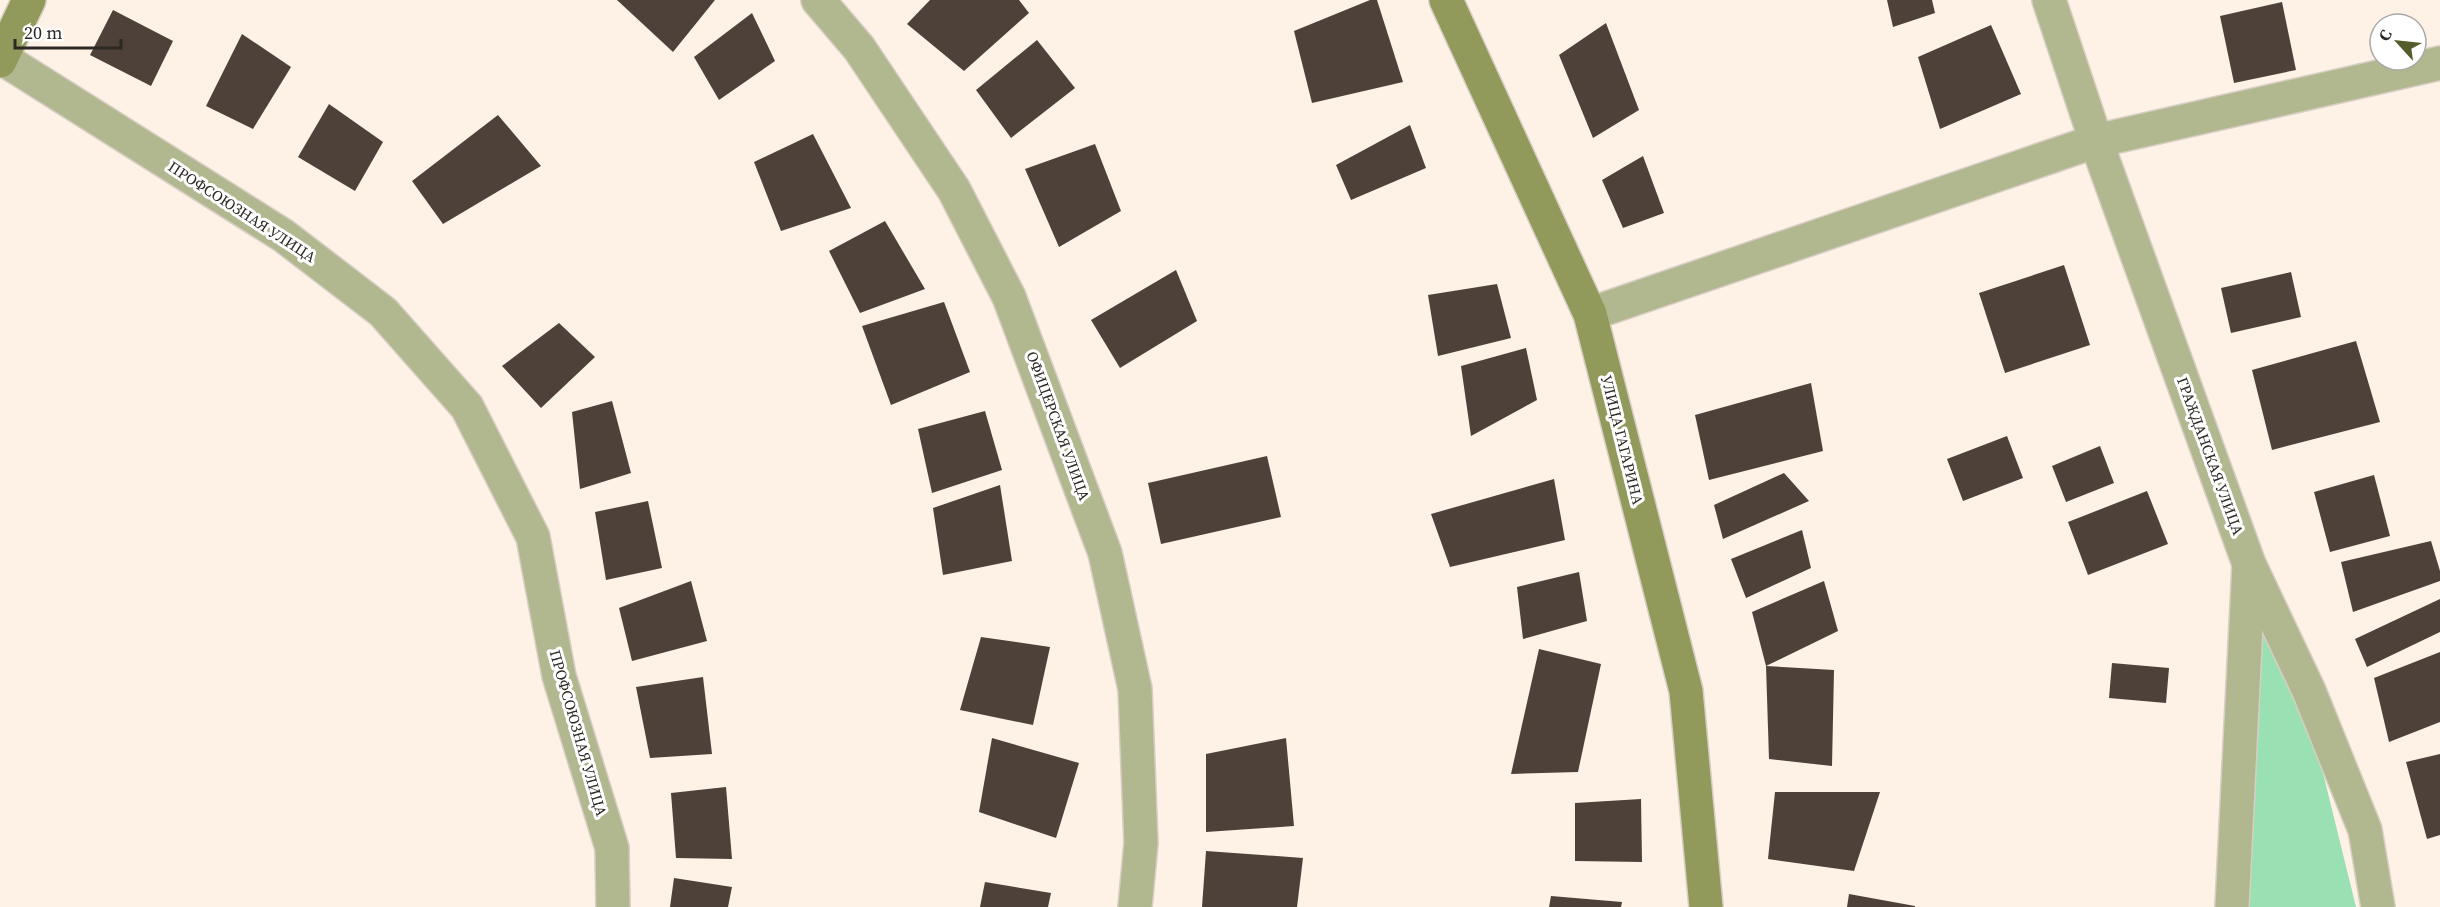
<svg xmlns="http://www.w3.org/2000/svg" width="2440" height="907" viewBox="0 0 2440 907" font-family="'Source Serif 4',serif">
	<rect width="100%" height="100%" fill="#fef2e7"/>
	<polygon fill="#99e0b3" points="2256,618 2307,708 2356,907 2245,907"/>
	<g fill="#4d413a">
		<polygon points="617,0 715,0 673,52"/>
		<polygon points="930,0 1019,0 1029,13 964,71 907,24"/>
		<polygon points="1370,0 1377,0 1403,82 1312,103 1294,31"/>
		<polygon points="1887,0 1932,0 1935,13 1893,27"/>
		<polygon points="2282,2 2296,70 2234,83 2220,16"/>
		<polygon points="113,10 173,41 151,86 90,55"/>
		<polygon points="752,13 775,61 719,100 694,57"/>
		<polygon points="1606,23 1639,110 1593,138 1559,55"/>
		<polygon points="1991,25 2021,94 1940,129 1918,57"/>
		<polygon points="242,34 291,67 253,129 206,106"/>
		<polygon points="1037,40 1075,88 1011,138 976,90"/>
		<polygon points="329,104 383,142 355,191 298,157"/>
		<polygon points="498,115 541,166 443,224 412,181"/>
		<polygon points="1410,125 1426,168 1351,200 1336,165"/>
		<polygon points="813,134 851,208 781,231 754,162"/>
		<polygon points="1095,144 1121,211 1059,247 1025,169"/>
		<polygon points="1643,156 1664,213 1623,228 1602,180"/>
		<polygon points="885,221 925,289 860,313 829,251"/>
		<polygon points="2064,265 2090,345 2005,373 1979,293"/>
		<polygon points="1176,270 1197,321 1120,368 1091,320"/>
		<polygon points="2291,272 2301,317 2231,333 2221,288"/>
		<polygon points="1497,284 1511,338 1438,356 1428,295"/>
		<polygon points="944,302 970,372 891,405 862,326"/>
		<polygon points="559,323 595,357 541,408 502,366"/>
		<polygon points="2356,341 2380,422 2272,450 2252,370"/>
		<polygon points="1526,348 1537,400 1471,436 1461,366"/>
		<polygon points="1811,383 1823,451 1709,480 1695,415"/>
		<polygon points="612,401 631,473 580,489 572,412"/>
		<polygon points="985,411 1002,470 932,493 918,429"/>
		<polygon points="2007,436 2023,478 1963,501 1947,459"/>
		<polygon points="2100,446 2114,483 2066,502 2052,466"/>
		<polygon points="1267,456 1281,517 1161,544 1148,483"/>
		<polygon points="1784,473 1809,501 1723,539 1714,505"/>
		<polygon points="2374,475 2390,536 2330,552 2314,492"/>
		<polygon points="1554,479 1565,540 1450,567 1431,514"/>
		<polygon points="1000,485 1012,561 943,575 933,508"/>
		<polygon points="2147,491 2168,544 2088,575 2068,522"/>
		<polygon points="648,501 662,568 606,580 595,512"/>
		<polygon points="1802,530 1811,568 1746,598 1731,559"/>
		<polygon points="2431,541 2440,571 2440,581 2353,612 2341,562"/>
		<polygon points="1579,572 1587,621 1523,639 1517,587"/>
		<polygon points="691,581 707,641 632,661 619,608"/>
		<polygon points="1824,581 1838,631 1766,666 1752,612"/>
		<polygon points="2440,599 2440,632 2367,667 2355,639"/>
		<polygon points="981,637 1050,647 1033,725 960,710"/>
		<polygon points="1539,649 1601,664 1578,772 1511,774"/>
		<polygon points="2440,652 2440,722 2389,742 2374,678"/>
		<polygon points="2112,663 2169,668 2166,703 2109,698"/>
		<polygon points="1766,666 1834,670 1832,766 1769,759"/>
		<polygon points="703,677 712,754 650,758 636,687"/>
		<polygon points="992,738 1079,763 1056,838 979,812"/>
		<polygon points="1286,738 1294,826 1206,832 1206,754"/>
		<polygon points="2440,754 2440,835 2427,839 2406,762"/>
		<polygon points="726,787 732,859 676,858 671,793"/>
		<polygon points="1775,792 1880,792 1854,871 1768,859"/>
		<polygon points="1641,799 1642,862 1575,861 1575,803"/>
		<polygon points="1206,851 1303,858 1297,907 1202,907"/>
		<polygon points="674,878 732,887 728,907 670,907"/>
		<polygon points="985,882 1051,893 1048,907 980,907"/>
		<polygon points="1849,894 1915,906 1915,907 1847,907"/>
		<polygon points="1551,896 1622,902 1621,907 1549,907"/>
	</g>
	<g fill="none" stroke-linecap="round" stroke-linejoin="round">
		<defs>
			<g id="street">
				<polyline points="818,0 859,48 954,190 1009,297 1105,553 1135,689 1141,843 1135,907"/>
				<polyline points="2049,0 2096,141 2249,564 2309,691 2365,830 2378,907"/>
				<polyline points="0,57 284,236 383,312 467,407 533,537 559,676 612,848 613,907"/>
				<polyline points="1590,314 2096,141 2440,63"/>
				<polyline points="2232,907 2249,564"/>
			</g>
			<g id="secondary">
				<polyline points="1446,0 1590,314 1686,691 1706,907"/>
				<polyline points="0,61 29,0"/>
			</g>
		</defs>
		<use href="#street" stroke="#d8cec4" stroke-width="36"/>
		<use href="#secondary" stroke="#d8cec4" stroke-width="36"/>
		<use href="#street" stroke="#b1b88f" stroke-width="33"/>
		<use href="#secondary" stroke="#919a5b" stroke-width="33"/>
	</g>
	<g text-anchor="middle" stroke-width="6" stroke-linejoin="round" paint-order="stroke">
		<g font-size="15" fill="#2d2824" stroke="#fff">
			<text transform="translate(242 212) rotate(33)" y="5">ПРОФСОЮЗНАЯ УЛИЦА</text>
			<text transform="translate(1058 426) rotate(70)" y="5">ОФИЦЕРСКАЯ УЛИЦА</text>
			<text transform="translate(1622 440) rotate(76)" y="5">УЛИЦА ГАГАРИНА</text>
			<text transform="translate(2210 456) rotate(70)" y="5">ГРАЖДАНСКАЯ УЛИЦА</text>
			<text transform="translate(578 733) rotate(74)" y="5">ПРОФСОЮЗНАЯ УЛИЦА</text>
		</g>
	</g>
	<g transform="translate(2398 42) rotate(297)"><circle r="28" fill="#ffffff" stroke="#aba9a7" stroke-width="1.5"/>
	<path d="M0-4.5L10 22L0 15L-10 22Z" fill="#545c2b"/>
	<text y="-9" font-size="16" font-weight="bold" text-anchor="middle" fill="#2d2824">С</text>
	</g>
	<path d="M15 39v9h106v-9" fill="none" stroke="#2d2824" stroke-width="3"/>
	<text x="24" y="39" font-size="18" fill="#2d2824" stroke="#ffffff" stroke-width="4.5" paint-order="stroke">20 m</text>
</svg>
